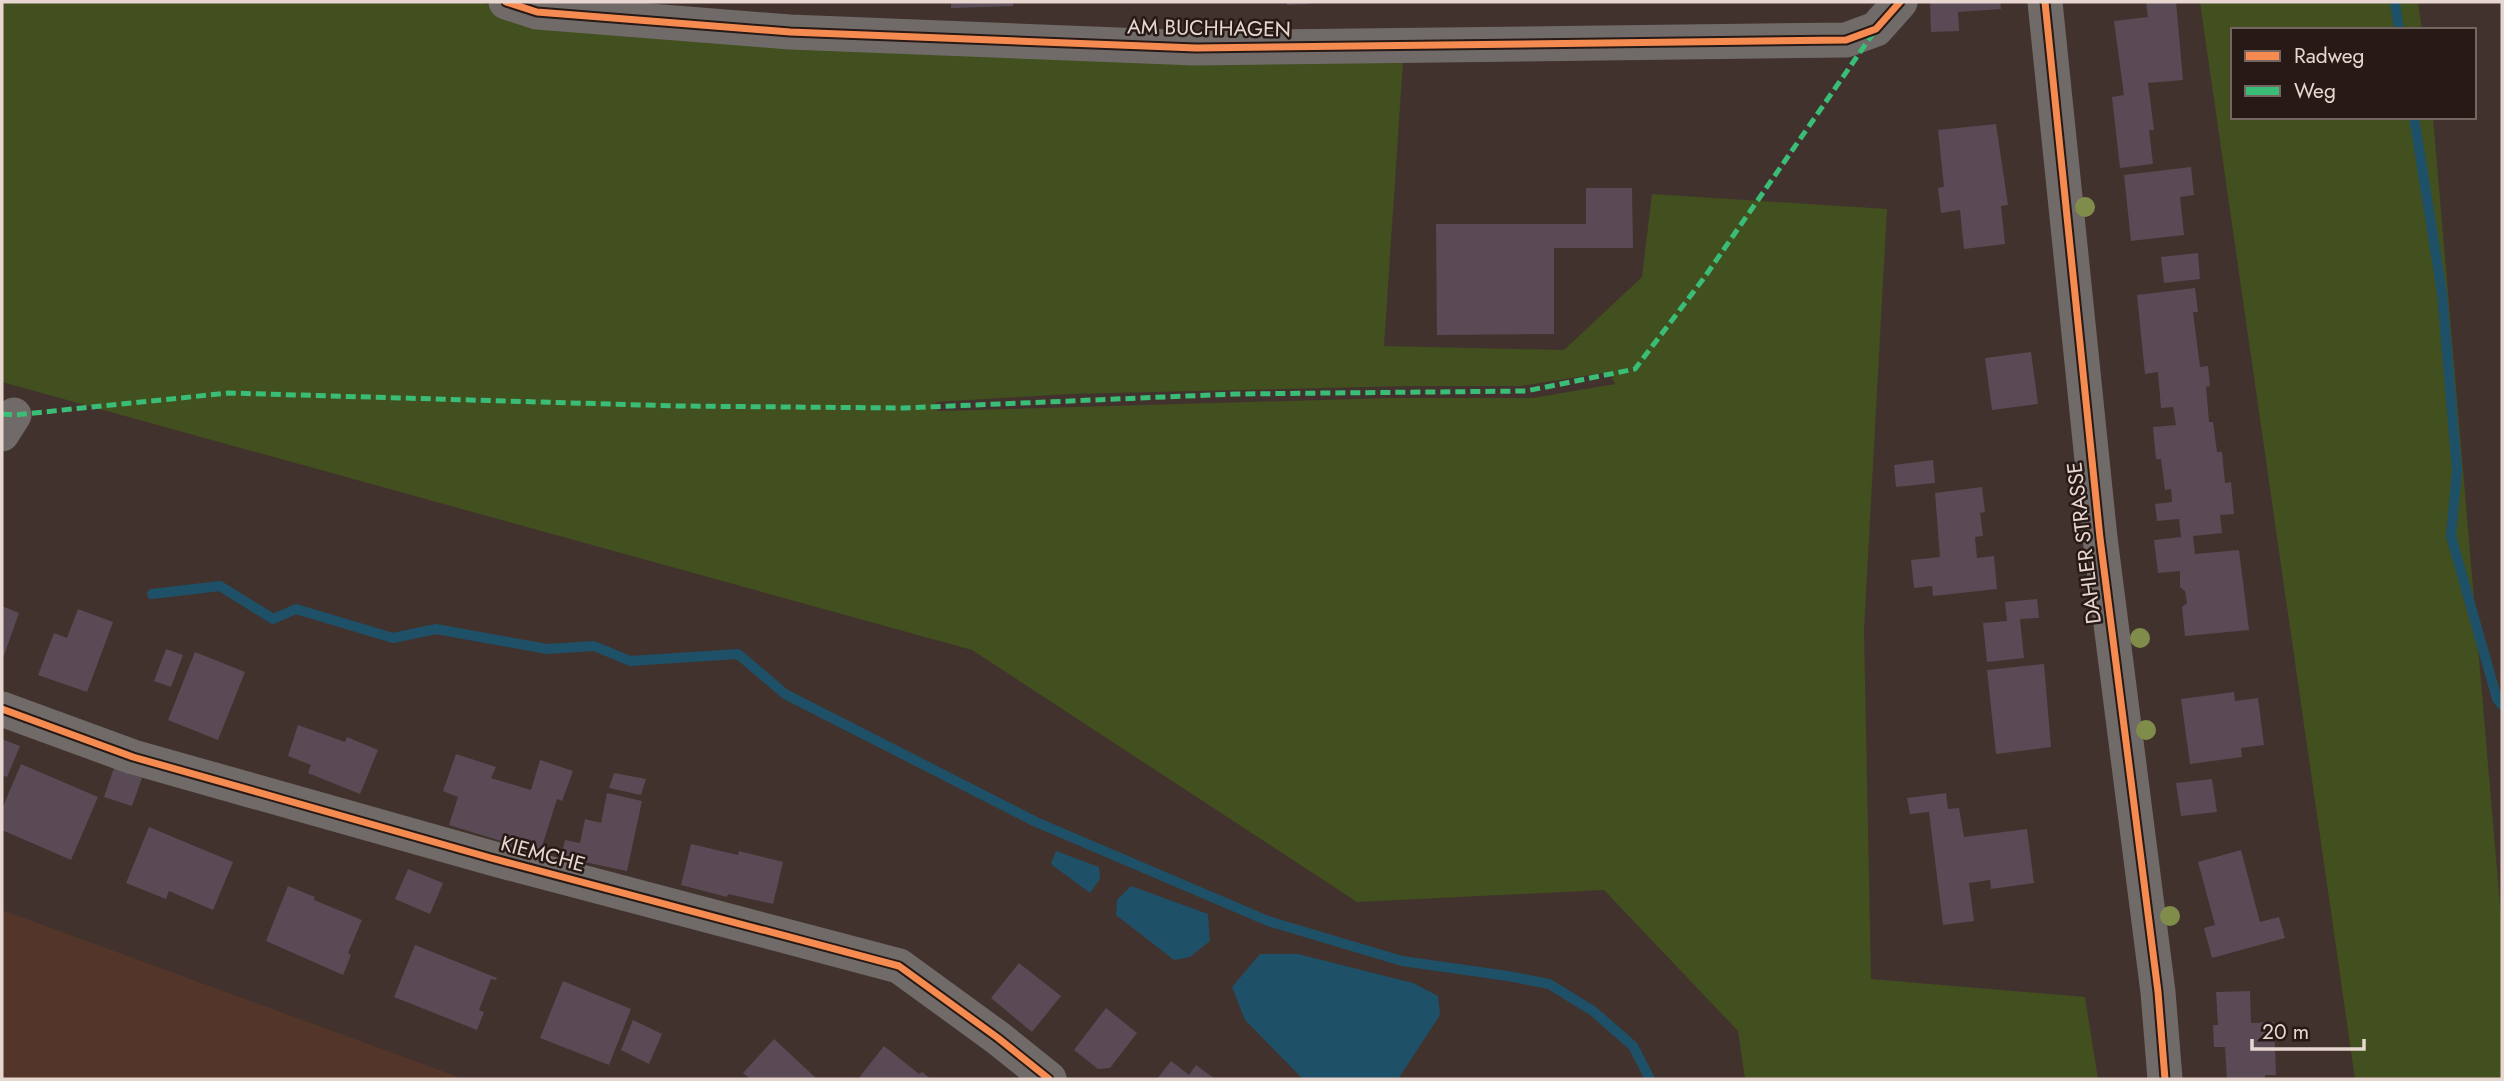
<svg xmlns="http://www.w3.org/2000/svg" width="2504" height="1081" viewBox="0 0 2504 1081" font-family="Jost,sans-serif">
	<rect width="100%" height="100%" fill="#41322d"/>
	<polygon fill="#533529" points="2,910 464,1079 2,1079"/>
	<g fill="#424f1e" fill-rule="evenodd">
		<path d="M2,2h479l56,18 866,41 -19,285 180,4 78,-73 10,-83 235,15 -23,420 7,350 214,18 13,82h-353l-7,-48 -134,-141 -247,12 -385,-252 -970,-268zM1609,372l6,12 -82,14h-144l-451,13 -3,-9 134,-8 339,-8h113z"/>
		<polygon points="2200,2 2418,2 2422,30 2233,30 2233,117 2433,117 2502,929 2502,1079 2355,1079"/>
	</g>
	<g fill="#1e5167">
		<polygon points="1056,851 1099,867 1100,879 1090,893 1051,864"/>
		<polygon points="1131,886 1208,914 1210,941 1190,957 1174,960 1116,915 1117,900"/>
		<polygon points="1260,954 1298,954 1413,983 1438,996 1440,1015 1398,1079 1303,1079 1245,1020 1232,987"/>
	</g>
	<g fill="none" stroke-linecap="round" stroke-linejoin="round">
		<g stroke="#1e5167" stroke-width="10">
			<polyline points="2395,2 2399,30"/>
			<polyline points="2414,117 2442,293 2457,471 2451,536 2497,699 2502,705"/>
			<polyline points="152,594 220,586 273,619 296,609 393,638 436,629 547,649 594,646 630,661 738,654 785,694 1036,822 1268,921 1402,961 1508,976 1549,984 1593,1011 1633,1046 1650,1079"/>
		</g>
	</g>
	<g fill="#594a56">
		<polygon points="951,2 1013,2 1013,6 951,8"/>
		<polygon points="1287,2 1310,2 1310,4 1287,5"/>
		<polygon points="1930,2 2000,2 2001,9 1958,12 1959,31 1931,32"/>
		<polygon points="2146,2 2176,2 2183,80 2148,83 2154,130 2149,130 2153,164 2120,168 2112,97 2124,95 2114,21 2148,17"/>
		<polygon points="1996,124 2008,205 2001,206 2005,244 1964,249 1960,210 1941,213 1938,188 1944,187 1938,130"/>
		<polygon points="2191,167 2194,195 2180,197 2184,235 2131,241 2124,175"/>
		<polygon points="1586,188 1632,188 1633,248 1554,248 1554,334 1437,335 1436,224 1586,224"/>
		<polygon points="2198,253 2200,279 2164,283 2161,257"/>
		<polygon points="2195,288 2198,312 2193,312 2200,367 2208,366 2210,386 2206,387 2209,422 2213,422 2217,452 2222,452 2225,483 2231,482 2234,514 2220,515 2222,533 2193,536 2195,554 2239,550 2249,630 2185,636 2182,607 2187,603 2185,591 2180,587 2180,571 2158,573 2154,540 2181,537 2179,519 2157,521 2155,504 2172,502 2171,489 2165,490 2161,459 2156,459 2153,427 2176,425 2173,407 2161,408 2158,372 2145,374 2137,295"/>
		<polygon points="2031,352 2038,404 1992,410 1985,358"/>
		<polygon points="1933,460 1935,483 1896,487 1894,465"/>
		<polygon points="1982,487 1985,512 1980,513 1983,536 1975,537 1977,558 1994,556 1997,589 1933,596 1932,586 1914,588 1911,560 1940,557 1935,493"/>
		<polygon points="2037,599 2039,618 2020,619 2024,658 1987,662 1983,623 2007,621 2005,602"/>
		<polygon points="2,606 19,613 2,661"/>
		<polygon points="78,609 113,622 87,692 38,675 54,633 67,638"/>
		<polygon points="166,649 183,655 171,687 154,681"/>
		<polygon points="195,652 245,672 218,740 168,720"/>
		<polygon points="2044,664 2051,747 1996,754 1987,670"/>
		<polygon points="2234,692 2235,701 2258,698 2264,745 2241,748 2242,757 2190,764 2181,699"/>
		<polygon points="298,725 345,742 347,737 378,750 360,794 308,773 311,765 288,756"/>
		<polygon points="2,739 20,746 7,777 2,775"/>
		<polygon points="456,754 496,767 491,778 531,790 540,760 573,771 562,801 557,799 540,853 449,825 458,797 443,791"/>
		<polygon points="21,764 98,797 71,860 2,830 2,809"/>
		<polygon points="114,768 142,778 132,806 104,797"/>
		<polygon points="614,773 646,779 641,795 609,788"/>
		<polygon points="2212,779 2217,812 2181,816 2176,783"/>
		<polygon points="607,793 642,801 627,871 561,857 565,840 580,843 585,819 601,823"/>
		<polygon points="1946,793 1948,809 1959,808 1964,837 2027,829 2034,883 1991,889 1990,880 1969,883 1974,921 1943,925 1929,812 1910,814 1907,798"/>
		<polygon points="149,827 233,862 213,910 169,891 166,899 126,883"/>
		<polygon points="691,844 738,855 739,851 783,862 773,904 728,894 727,897 681,885"/>
		<polygon points="2241,850 2260,922 2279,917 2285,938 2212,958 2204,928 2215,925 2198,862"/>
		<polygon points="408,869 443,883 430,914 395,899"/>
		<polygon points="288,886 315,897 314,900 362,920 348,953 351,955 343,975 266,941"/>
		<polygon points="415,945 497,978 496,980 491,979 479,1010 484,1012 477,1030 394,997"/>
		<polygon points="1019,963 1061,996 1032,1032 991,998"/>
		<polygon points="563,981 631,1009 609,1065 540,1038"/>
		<polygon points="2250,991 2251,1023 2274,1022 2276,1075 2265,1075 2265,1079 2227,1079 2225,1047 2214,1047 2213,1025 2218,1025 2216,992"/>
		<polygon points="1106,1008 1137,1033 1110,1068 1098,1069 1074,1050"/>
		<polygon points="633,1020 662,1034 649,1064 621,1050"/>
		<polygon points="774,1039 816,1078 814,1079 750,1079 743,1073"/>
		<polygon points="884,1046 919,1074 922,1072 931,1079 858,1079"/>
		<polygon points="1171,1061 1189,1075 1196,1065 1215,1079 1157,1079"/>
	</g>
	<g fill="none" stroke-linecap="round" stroke-linejoin="round">
		<g stroke="#706b68" stroke-width="35">
			<polyline points="506,2 537,12 790,32 1196,48 1846,40 1876,29 1900,2"/>
			<polyline points="2045,2 2100,538 2158,992 2165,1079"/>
			<polyline points="2,434 14,415"/>
			<polyline points="2,709 133,757 491,858 899,966 998,1038 1049,1079"/>
		</g>
		<polyline stroke="#3abd76" stroke-width="5" stroke-dasharray="10 5" stroke-linecap="butt" points="2,414 14,415 229,393 678,406 904,408 1235,394 1526,391 1635,369 1704,278 1874,32"/>
		<defs>
			<g id="cycleway">
				<polyline points="506,2 537,12 790,32 1196,48 1846,40 1876,29 1900,2"/>
				<polyline points="2045,2 2100,538 2158,992 2165,1079"/>
				<polyline points="2,709 133,757 491,858 899,966 998,1038 1049,1079"/>
			</g>
		</defs>
		<use href="#cycleway" stroke="#271a16" stroke-width="11"/>
		<use href="#cycleway" stroke="#f68b52" stroke-width="7"/>
	</g>
	<g fill="#808d4a">
		<circle cx="2085" cy="207" r="10"/>
		<circle cx="2140" cy="638" r="10"/>
		<circle cx="2146" cy="730" r="10"/>
		<circle cx="2170" cy="916" r="10"/>
	</g>
	<g text-anchor="middle" stroke-width="5" stroke-linejoin="round" paint-order="stroke">
		<g font-size="21" fill="#e8d6d0" stroke="#271a16">
			<text transform="translate(1209 28) rotate(1)" y="7">AM BUCHHAGEN</text>
			<text transform="translate(2084 543) rotate(-97)" y="7">DAHLER STRASSE</text>
			<text transform="translate(543 854) rotate(15)" y="7">KIEMCHE</text>
		</g>
	</g>
	<rect width="2504" height="1081" fill="none" stroke="#e8d6d0" stroke-width="7"/>
	<rect x="2231" y="28" width="245" height="91" fill="#271a16" stroke="#746560" stroke-width="2"/>
	<rect x="2245" y="51" width="35" height="10" fill="#f68b52" stroke="#746560" stroke-width="2"/>
	<text x="2294" y="63" font-size="21" fill="#e8d6d0">Radweg</text>
	<rect x="2245" y="86" width="35" height="10" fill="#3abd76" stroke="#746560" stroke-width="2"/>
	<text x="2294" y="98" font-size="21" fill="#e8d6d0">Weg</text>
	<path d="M2252 1039v10h112v-10" fill="none" stroke="#e8d6d0" stroke-width="3.5"/>
	<text x="2262" y="1039" font-size="21" fill="#e8d6d0" stroke="#271a16" stroke-width="5" paint-order="stroke">20 m</text>
</svg>
